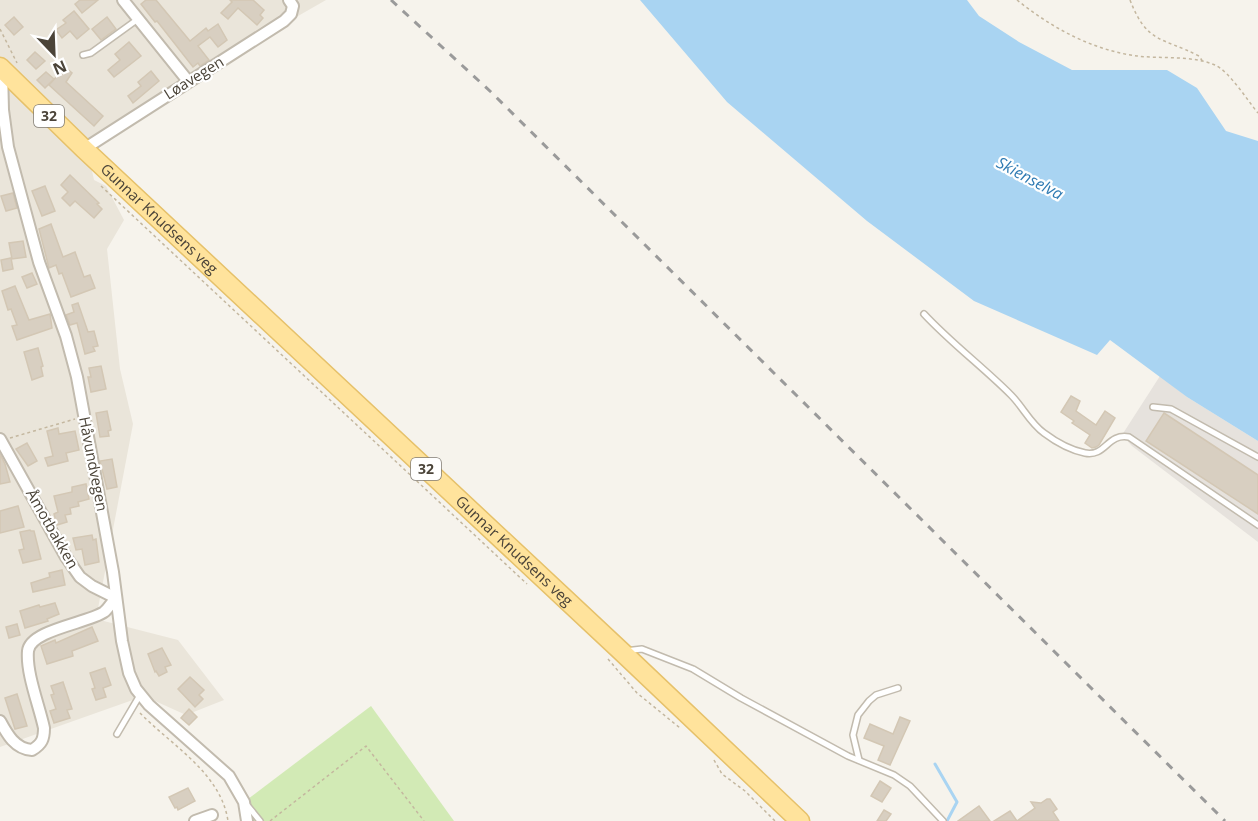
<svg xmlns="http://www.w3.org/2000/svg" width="1258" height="821" viewBox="0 0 1258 821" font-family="'Open Sans',sans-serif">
	<rect width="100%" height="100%" fill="#f6f3ec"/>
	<polygon fill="#eae5da" points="0,0 326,0 237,51 121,129 88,153 94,180 106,186 124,220 107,249 120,369 133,424 96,619 178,640 224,700 186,715 144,696 0,747"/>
	<polygon fill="#e6e2dd" points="1160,376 1187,397 1258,441 1258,542 1132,446 1122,435"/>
	<polygon fill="#d2eab5" points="371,706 454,821 247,821 244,802"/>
	<polygon fill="#a9d4f2" points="640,0 967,0 979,16 1019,42 1072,70 1167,70 1197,88 1226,131 1258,141 1258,441 1187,397 1110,340 1097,355 974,301 867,221 727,102"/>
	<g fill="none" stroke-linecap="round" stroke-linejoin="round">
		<polyline stroke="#a9d4f2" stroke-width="3" points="935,764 957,802 947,821"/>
	</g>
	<g fill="#d8cfc1" stroke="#d3c7b4" stroke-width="1.5">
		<polygon points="80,0 98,0 82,13 75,4"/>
		<polygon points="146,0 156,0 190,41 206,28 208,31 218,24 227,40 218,47 210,37 198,46 209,60 200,66 198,63 193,67 157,21 155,22 141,4"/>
		<polygon points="230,0 253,0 264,10 260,15 263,18 257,25 238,8 228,19 221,13 232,2"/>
		<polygon points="74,11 89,29 77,39 70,31 62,38 56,30 66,23 63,20"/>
		<polygon points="14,17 23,27 14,35 5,25"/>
		<polygon points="107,17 116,29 101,40 92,29"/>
		<polygon points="129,42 141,56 114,77 108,70 120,60 115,54"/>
		<polygon points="35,52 45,61 36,69 27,60"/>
		<polygon points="65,67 72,73 66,82 103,116 94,126 49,85"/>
		<polygon points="151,71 159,81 133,103 128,96 141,86 138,82"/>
		<polygon points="46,72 54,79 45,88 37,80"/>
		<polygon points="70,175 99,203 97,204 102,209 94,218 75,201 70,206 62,198 68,192 61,185"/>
		<polygon points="45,186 55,211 42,216 32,191"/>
		<polygon points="13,193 17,208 6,211 1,196"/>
		<polygon points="51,224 63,257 75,252 84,277 90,275 95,288 71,297 62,273 59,274 56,265 49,268 39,229"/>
		<polygon points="23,241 26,257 12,259 9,243"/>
		<polygon points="11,258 13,269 3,271 1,260"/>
		<polygon points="32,273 37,284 27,288 22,277"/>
		<polygon points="15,286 29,320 50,314 52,328 17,340 12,326 17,325 11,309 8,310 2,291"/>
		<polygon points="78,303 88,332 94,331 98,346 93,347 95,351 85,354 77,323 70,325 66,315 74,312 72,305"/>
		<polygon points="38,348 43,366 41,367 43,376 32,380 24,352"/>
		<polygon points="101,366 106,389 91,392 88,377 91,377 89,368"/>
		<polygon points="1071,396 1080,401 1076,411 1096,425 1105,411 1115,418 1099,445 1096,447 1092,448 1085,443 1090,435 1072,423 1074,421 1061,412"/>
		<polygon points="107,411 111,430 108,431 109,436 100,437 96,413"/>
		<polygon points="1164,413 1258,475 1258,514 1146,441"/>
		<polygon points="58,428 59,434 75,431 79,450 66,453 68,461 48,466 45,458 53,456 47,431"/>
		<polygon points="27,443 37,461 28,466 16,449"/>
		<polygon points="0,454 5,464 10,482 0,484"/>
		<polygon points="112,459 117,487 107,489 100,461"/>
		<polygon points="86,484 89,499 78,502 79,506 70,508 71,514 65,515 67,522 57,525 54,514 58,512 54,496 72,492 72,487"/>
		<polygon points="18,506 24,527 0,533 0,511"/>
		<polygon points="30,530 31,531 34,531 41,559 23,563 19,550 24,549 20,532"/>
		<polygon points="92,535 93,540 96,539 99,562 85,565 82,549 76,550 73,538"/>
		<polygon points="62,570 65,585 33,592 31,583 50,577 49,573"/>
		<polygon points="55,603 59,614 47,619 48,621 25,628 20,611 39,605 40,607"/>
		<polygon points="17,624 20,635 9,638 6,627"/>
		<polygon points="92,627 98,641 72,651 73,656 47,664 41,646 55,640 56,643"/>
		<polygon points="162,648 171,665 165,667 167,672 159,676 156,671 155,672 148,654"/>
		<polygon points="105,668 111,685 103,688 106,697 96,700 92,689 95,688 90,673"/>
		<polygon points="190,677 204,690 199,695 203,699 195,707 178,689"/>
		<polygon points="63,682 72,709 67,710 70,718 54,723 50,711 56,709 51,695 54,694 51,686"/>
		<polygon points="17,694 27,726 15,729 5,698"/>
		<polygon points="189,709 197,717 189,725 181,718"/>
		<polygon points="900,717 910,721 890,765 878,760 884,746 864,738 870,724 893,734"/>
		<polygon points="880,781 891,788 882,802 871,796"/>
		<polygon points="188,788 195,801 178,810 177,807 175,808 169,797"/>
		<polygon points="1047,799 1050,799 1057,809 1053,812 1059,821 1017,821 1035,808 1031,802 1041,803"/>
		<polygon points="979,806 990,821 958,821"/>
		<polygon points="884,810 891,814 886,821 877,821"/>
		<polygon points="1010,811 1017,821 994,821"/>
	</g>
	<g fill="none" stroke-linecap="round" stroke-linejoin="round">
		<defs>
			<g id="service">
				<polyline points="83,55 91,53 138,19"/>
				<path d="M924,314c27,29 59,53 87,81 12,12 19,28 33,38 12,9 26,17 41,20 21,4 22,-20 44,-16l129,88"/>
				<polyline points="1153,407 1171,409 1258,457"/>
				<polyline points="625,651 642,649 693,669 741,698 848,756 894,775 910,786 943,821"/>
				<polyline points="117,734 140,695"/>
				<polyline points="859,760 853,735 858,715 869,701 876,695 898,688"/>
				<polyline points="247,805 260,821"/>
			</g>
			<g id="minor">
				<polyline points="123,0 188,81"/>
				<polyline points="2,70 3,110 8,147 39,262 66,336 77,377 113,572 122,641 129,673 136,689 149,705 229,776 244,802 247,821"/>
				<polyline points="84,149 284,21 291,14 293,6 289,0"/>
				<path d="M0,439l66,118 14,20 12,9 24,12c-4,4 -8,11 -12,14 -16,11 -74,18 -76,39 -2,22 11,54 16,77 0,11 -2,16 -12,22 -17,-1 -25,-16 -32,-29"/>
				<polyline points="195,821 212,815"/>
			</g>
			<g id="primary">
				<path id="s1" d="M0,67l84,82 538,503 178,169"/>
			</g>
		</defs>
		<use href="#service" stroke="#c2bbae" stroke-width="8"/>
		<use href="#minor" stroke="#c2bbae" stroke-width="14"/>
		<use href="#primary" stroke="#e6c16a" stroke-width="21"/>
		<g stroke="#c4b79f" stroke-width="1.5" stroke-dasharray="3 3" stroke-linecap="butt">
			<path d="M1017,0c35,28 75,50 120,56 25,3 54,-1 78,9 15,7 32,35 43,48"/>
			<path d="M1130,0c17,44 32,37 69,56l4,6"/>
			<polyline points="0,29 17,63"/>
			<polyline points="101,186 527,584"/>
			<polyline points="10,438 75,419"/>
			<polyline points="608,659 637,693 680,728"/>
			<path d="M140,713c31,32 81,60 88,108"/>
			<polyline points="714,760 722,774 745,791 775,821"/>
			<polyline points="270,821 366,746 424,821"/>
		</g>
		<use href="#service" stroke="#fff" stroke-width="5"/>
		<use href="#minor" stroke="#fff" stroke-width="10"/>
		<use href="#primary" stroke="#ffe39c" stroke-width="18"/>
		<polyline stroke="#9a9a9a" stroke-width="3" stroke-dasharray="8 8" stroke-linecap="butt" points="391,0 491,92 1225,821"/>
	</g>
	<g text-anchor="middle" stroke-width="4.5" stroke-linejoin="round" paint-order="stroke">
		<g fill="#fff" stroke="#817c74" stroke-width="1.5">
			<rect x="34" y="105" width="30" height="22" rx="4.5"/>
			<rect x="411" y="458" width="30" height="22" rx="4.5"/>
		</g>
		<g font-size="14" font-weight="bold" fill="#4b4439">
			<text x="49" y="121">32</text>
			<text x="426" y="474">32</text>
		</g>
		<g font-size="15" fill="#4b4439" stroke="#fff">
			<text transform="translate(194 78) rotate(-32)" y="5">Løavegen</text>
			<text dy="5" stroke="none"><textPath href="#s1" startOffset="220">Gunnar Knudsens veg</textPath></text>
			<text transform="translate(93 464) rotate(79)" y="5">Håvundvegen</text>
			<text transform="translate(52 529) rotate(60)" y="5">Åmotbakken</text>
			<text dy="5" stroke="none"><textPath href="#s1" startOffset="706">Gunnar Knudsens veg</textPath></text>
		</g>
		<g font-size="16" font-style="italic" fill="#2e7ab2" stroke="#fff">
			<text transform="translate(1030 178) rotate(28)" y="6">Skienselva</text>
		</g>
	</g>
	<g transform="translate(54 54) rotate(157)" stroke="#ffffff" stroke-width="4.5" paint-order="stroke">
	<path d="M0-4.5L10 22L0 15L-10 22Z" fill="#4b4439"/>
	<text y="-9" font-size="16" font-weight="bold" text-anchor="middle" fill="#4b4439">N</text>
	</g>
</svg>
